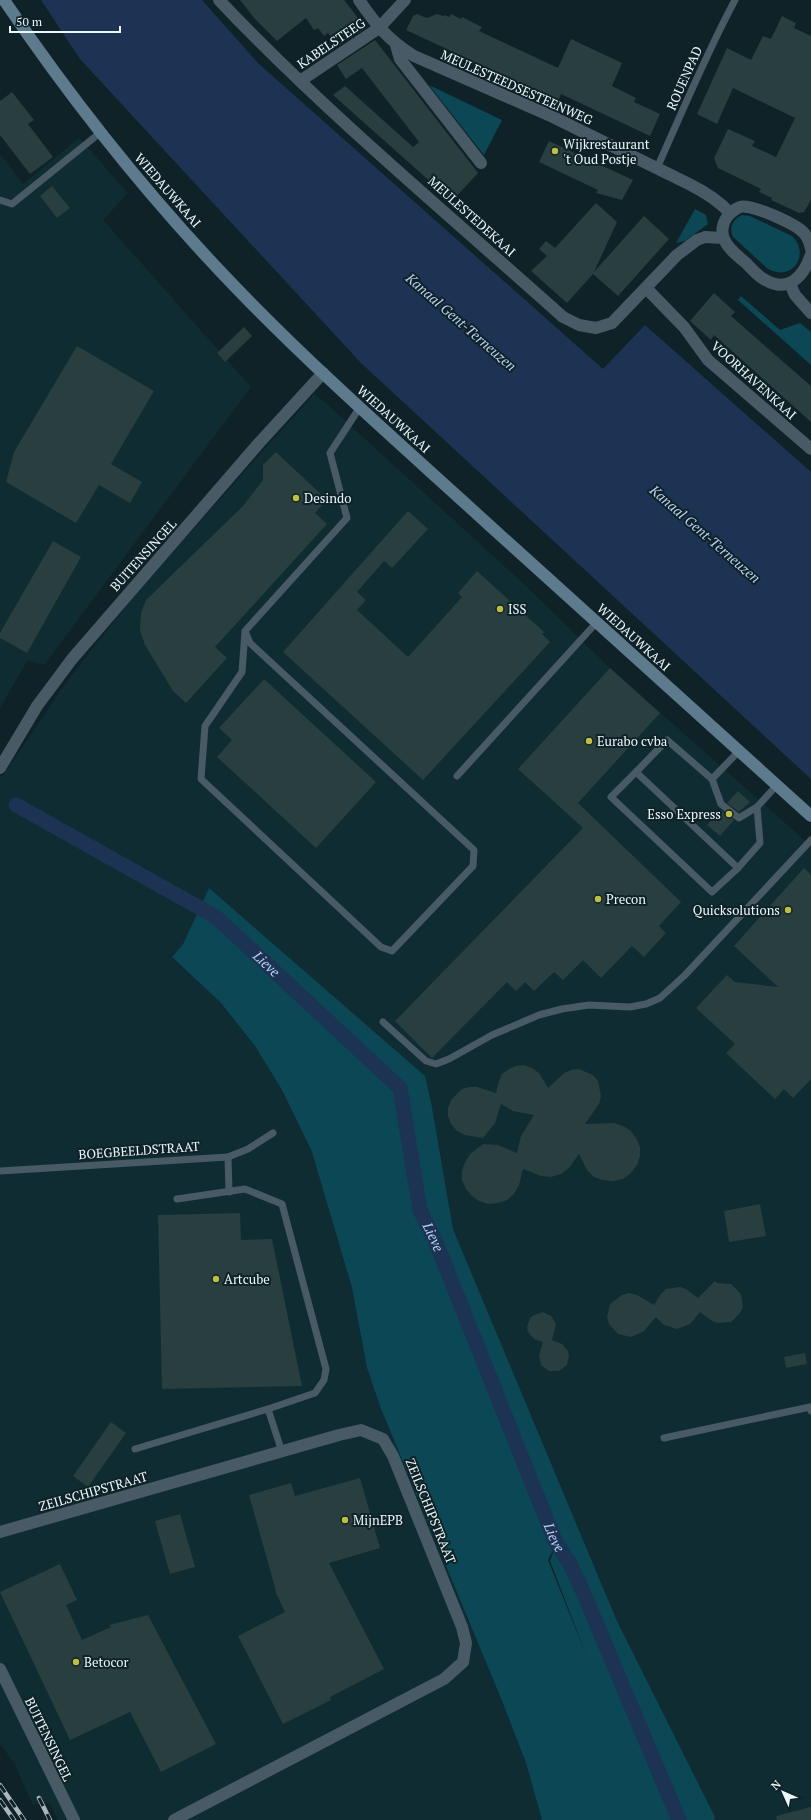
<svg xmlns="http://www.w3.org/2000/svg" width="811" height="1820" viewBox="0 0 811 1820" font-family="'PT Serif',serif">
	<rect width="100%" height="100%" fill="#0f2227"/>
	<g fill="#0f2c32">
		<polygon points="79,138 128,193 103,220 251,387 44,665 27,661 0,708 0,154 23,184"/>
		<polygon points="314,394 328,405 525,585 610,668 811,846 811,1820 714,1820 715,1817 617,1621 453,1229 432,1107 209,889 183,944 172,957 221,1003 255,1046 282,1090 312,1152 352,1288 367,1368 381,1409 502,1701 526,1763 542,1820 58,1820 49,1803 33,1805 14,1763 0,1744 0,775 2,777 65,684 139,589"/>
	</g>
	<g fill="#0b4754" fill-rule="evenodd">
		<polygon points="429,85 502,120 484,155"/>
		<polygon points="695,209 706,215 708,224 685,241 676,243"/>
		<path d="M742,215l8,1 42,20c19,19 0,46 -24,33l-35,-32c-4,-10 -1,-17 9,-22z"/>
		<polygon points="741,296 780,330 800,323 811,332 811,365 738,300"/>
		<path d="M209,888l216,188 7,31 21,122 164,392 98,196 -1,3h-172l-16,-57 -24,-62 -121,-292 -14,-41 -15,-80 -40,-136 -30,-62 -27,-44 -34,-43 -49,-46 11,-13zM555,1547l-5,14 37,96 -39,-97z"/>
	</g>
	<polygon fill="#1d3353" points="41,0 202,0 259,64 603,369 645,325 811,472 811,779 361,363 80,59"/>
	<g fill="none" stroke-linecap="round" stroke-linejoin="round">
		<path stroke="#1d3353" stroke-width="15" id="s1" d="M16,805l200,112 184,171 20,122 15,30 121,303 13,19 15,32 95,226"/>
	</g>
	<g fill="#293e3e">
		<polygon points="240,0 344,0 366,28 338,46 328,33 324,36 318,28 314,30 306,18 277,41 255,19"/>
		<polygon points="417,14 427,18 437,14 443,16 444,15 449,17 451,14 461,19 462,17 482,27 479,31 558,68 571,39 622,63 612,86 636,98 634,102 660,114 650,136 561,94 558,101 406,30 413,16"/>
		<polygon points="782,16 796,23 794,28 811,36 811,200 804,212 799,213 771,200 772,198 759,192 761,189 718,168 714,158 728,129 755,141 752,146 776,157 795,118 733,88 717,124 697,114 727,48 751,60 763,36 771,39"/>
		<polygon points="375,40 478,173 452,201 333,95 345,86 413,147 419,142 362,68 346,79 337,65"/>
		<polygon points="12,92 34,120 28,124 53,157 30,174 0,135 0,101"/>
		<polygon points="549,141 633,180 622,200 596,193 598,190 539,162"/>
		<polygon points="52,186 70,208 57,218 40,196"/>
		<polygon points="596,203 617,222 594,272 644,216 669,239 618,296 593,274 567,303 531,271 547,256 539,249 546,241 555,248"/>
		<polygon points="714,293 735,312 731,316 811,386 811,422 714,335 711,340 690,321"/>
		<polygon points="244,327 252,336 225,362 217,353"/>
		<polygon points="77,346 154,391 111,464 142,482 130,503 99,485 76,523 6,482 14,452"/>
		<polygon points="276,452 327,500 315,513 327,524 215,647 227,658 186,703 173,691 145,645 140,630 141,613 146,600 243,506 263,480 263,465"/>
		<polygon points="408,511 428,529 392,568 384,561 357,592 366,600 357,610 408,657 462,597 458,593 477,571 544,632 542,634 550,642 423,780 283,652"/>
		<polygon points="53,541 81,557 27,653 0,638 0,633"/>
		<polygon points="610,668 660,713 578,803 681,902 659,926 666,933 644,957 632,946 601,978 583,960 563,980 554,972 534,991 525,982 516,991 507,982 432,1058 395,1021 583,828 518,769"/>
		<polygon points="264,679 376,782 316,848 217,757 232,740 219,728"/>
		<polygon points="738,791 750,802 739,812 727,803"/>
		<polygon points="721,810 734,820 720,836 707,825"/>
		<polygon points="804,868 811,875 811,1079 793,1098 784,1089 775,1099 726,1053 735,1044 696,1008 727,975 735,982 778,987 734,946"/>
		<polygon points="524,1065 532,1068 539,1073 548,1088 564,1073 571,1070 579,1069 593,1075 598,1081 601,1096 599,1104 585,1124 614,1123 623,1126 631,1131 636,1138 640,1147 640,1156 637,1165 631,1173 623,1179 613,1181 603,1180 594,1177 587,1170 579,1154 569,1168 561,1174 551,1177 541,1176 523,1169 519,1185 514,1194 507,1200 498,1203 488,1204 479,1201 472,1196 466,1189 462,1180 462,1171 465,1162 470,1154 483,1144 498,1145 517,1153 521,1136 534,1115 513,1111 501,1104 495,1123 483,1138 465,1135 457,1131 451,1124 448,1116 448,1108 451,1100 462,1089 469,1087 477,1087 496,1093 499,1081 502,1074 509,1069 516,1066"/>
		<polygon points="760,1204 766,1236 729,1242 724,1211"/>
		<polygon points="240,1213 241,1240 272,1239 302,1386 162,1389 158,1215"/>
		<polygon points="715,1281 717,1283 731,1284 741,1294 743,1307 740,1313 731,1322 718,1323 712,1321 700,1312 690,1324 677,1329 664,1325 656,1317 643,1332 631,1337 618,1334 609,1324 607,1317 610,1304 622,1295 629,1293 637,1295 654,1305 661,1294 666,1289 680,1287 686,1289 698,1298"/>
		<polygon points="543,1312 551,1316 556,1324 552,1340 562,1344 568,1351 569,1356 567,1365 559,1371 549,1371 541,1365 539,1355 543,1342 534,1339 528,1332 527,1327 530,1318 534,1315"/>
		<polygon points="805,1353 807,1364 786,1368 784,1357"/>
		<polygon points="111,1422 126,1433 88,1487 73,1476"/>
		<polygon points="360,1478 380,1548 329,1563 384,1669 330,1697 331,1700 283,1724 238,1636 285,1612 275,1591 276,1591 249,1495 291,1483 295,1496"/>
		<polygon points="180,1514 195,1567 170,1574 155,1521"/>
		<polygon points="60,1564 77,1600 66,1605 82,1640 111,1627 109,1625 148,1615 216,1744 161,1772 130,1712 70,1740 0,1592"/>
		<polygon points="811,1807 811,1820 777,1820 776,1816"/>
	</g>
	<g fill="none" stroke-linecap="round" stroke-linejoin="round">
		<g stroke="#485a65" stroke-width="7">
			<path d="M657,168c25,-56 49,-114 78,-168"/>
			<polyline points="0,200 12,204 101,132"/>
			<polyline points="245,631 250,643 474,850 473,866 392,951 381,947 201,779 205,726 242,672 245,631 347,518 330,453 360,407"/>
			<polyline points="739,751 712,779 667,740 636,772 738,868 760,843 757,807 777,785"/>
			<polyline points="636,772 611,797 712,892 738,868"/>
			<polyline points="457,776 597,622"/>
			<polyline points="712,779 721,804 739,818 757,807"/>
			<polyline points="383,1022 426,1061 436,1064 449,1059 492,1035 539,1015 562,1009 589,1005 630,1007 646,1004 660,998 685,975 811,840"/>
			<polyline points="228,1157 229,1192"/>
			<polyline points="0,1171 228,1157 248,1149 273,1133"/>
			<polyline points="177,1199 245,1189 282,1204 326,1369 324,1380 315,1393 268,1409"/>
			<polyline points="664,1438 810,1407 811,1411"/>
			<polyline points="135,1449 268,1409 282,1452"/>
		</g>
		<g stroke="#485a65" stroke-width="12">
			<path d="M219,0c107,113 228,213 344,317l16,8 17,3 16,-5 65,-68 20,-15 8,-3 18,1"/>
			<path d="M359,0c18,26 28,39 55,56l139,61 136,67c16,8 29,16 41,29"/>
			<polyline points="396,45 400,59 481,163"/>
			<polyline points="300,81 379,28 405,0"/>
			<path d="M811,249c-1,-6 -3,-11 -7,-16 -8,-9 -54,-30 -64,-26 -3,1 -6,3 -8,5 -8,6 -12,17 -8,27 4,10 14,17 22,24 5,5 10,11 16,15 25,17 42,-1 49,-24"/>
			<polyline points="790,284 795,295 811,313"/>
			<polyline points="646,288 684,327 708,360 811,449"/>
			<polyline points="0,768 37,706 72,659 259,443 323,373"/>
			<polyline points="0,1532 339,1435 361,1430 383,1439 393,1456 462,1627 466,1643 463,1662 444,1679 174,1820"/>
			<polyline points="0,1669 74,1820"/>
		</g>
		<path stroke="#5e7b8d" stroke-width="12" d="M4,0c71,105 151,205 240,296 78,80 163,154 245,229 108,97 215,194 322,291"/>
		<defs>
			<g id="rail">
				<polyline points="0,1785 24,1820"/>
				<polyline points="39,1798 50,1820"/>
				<polyline points="0,1800 14,1820"/>
			</g>
		</defs>
		<use href="#rail" stroke="#aab8bc" stroke-width="4.5"/>
		<use href="#rail" stroke="#0f2227" stroke-width="3" stroke-dasharray="9" stroke-linecap="butt"/>
	</g>
	<g fill="#bebf42" stroke="#0f2227" stroke-width="1.5">
		<circle cx="555" cy="151" r="4"/>
		<circle cx="296" cy="498" r="4"/>
		<circle cx="500" cy="609" r="4"/>
		<circle cx="589" cy="741" r="4"/>
		<circle cx="729" cy="814" r="4"/>
		<circle cx="598" cy="899" r="4"/>
		<circle cx="788" cy="910" r="4"/>
		<circle cx="216" cy="1279" r="4"/>
		<circle cx="345" cy="1520" r="4"/>
		<circle cx="76" cy="1662" r="4"/>
	</g>
	<g text-anchor="middle" stroke-width="4" stroke-linejoin="round" paint-order="stroke">
		<g font-size="13" fill="#ebf7fa" stroke="#0f2227">
			<text transform="translate(331 43) rotate(-34)" y="5">KABELSTEEG</text>
			<text transform="translate(684 78) rotate(-66)" y="5">ROUENPAD</text>
			<text transform="translate(517 87) rotate(24)" y="5">MEULESTEEDSESTEENWEG</text>
			<text transform="translate(168 190) rotate(49)" y="5">WIEDAUWKAAI</text>
			<text transform="translate(472 216) rotate(42)" y="5">MEULESTEDEKAAI</text>
			<text transform="translate(754 380) rotate(42)" y="5">VOORHAVENKAAI</text>
			<text transform="translate(394 419) rotate(42)" y="5">WIEDAUWKAAI</text>
			<text transform="translate(143 555) rotate(-48)" y="5">BUITENSINGEL</text>
			<text transform="translate(634 637) rotate(42)" y="5">WIEDAUWKAAI</text>
			<text transform="translate(139 1150) rotate(-4)" y="5">BOEGBEELDSTRAAT</text>
			<text transform="translate(93 1491) rotate(-16)" y="5">ZEILSCHIPSTRAAT</text>
			<text transform="translate(431 1511) rotate(68)" y="5">ZEILSCHIPSTRAAT</text>
			<text transform="translate(49 1739) rotate(64)" y="5">BUITENSINGEL</text>
		</g>
		<g font-size="13" fill="#ebf7fa" stroke="#0f2227" text-anchor="start">
			<text x="563" y="149">Wijkrestaurant<tspan x="563" dy="15">'t Oud Postje</tspan></text>
			<text x="304" y="503">Desindo</text>
			<text x="508" y="614">ISS</text>
			<text x="597" y="746">Eurabo cvba</text>
			<text x="721" y="819" text-anchor="end">Esso Express</text>
			<text x="606" y="904">Precon</text>
			<text x="780" y="915" text-anchor="end">Quicksolutions</text>
			<text x="224" y="1284">Artcube</text>
			<text x="353" y="1525">MijnEPB</text>
			<text x="84" y="1667">Betocor</text>
		</g>
		<g font-size="14" font-style="italic" fill="#b8d0f4" stroke="#0f2227">
			<text transform="translate(461 322) rotate(41)" y="5">Kanaal Gent-Terneuzen</text>
			<text transform="translate(705 534) rotate(41)" y="5">Kanaal Gent-Terneuzen</text>
			<text dy="5" stroke="none"><textPath href="#s1" startOffset="298">Lieve</textPath></text>
			<text dy="5" stroke="none"><textPath href="#s1" startOffset="634">Lieve</textPath></text>
			<text dy="5" stroke="none"><textPath href="#s1" startOffset="958">Lieve</textPath></text>
		</g>
	</g>
	<g transform="translate(783 1792) rotate(315)" stroke="#0f2227" stroke-width="3" paint-order="stroke">
	<path d="M0-3L7 15L0 10L-7 15Z" fill="#ebf7fa"/>
	<text y="-6" font-size="11" font-weight="bold" text-anchor="middle" fill="#ebf7fa">N</text>
	</g>
	<path d="M10 26v6h110v-6" fill="none" stroke="#ebf7fa" stroke-width="2"/>
	<text x="16" y="26" font-size="12" fill="#ebf7fa" stroke="#0f2227" stroke-width="3" paint-order="stroke">50 m</text>
</svg>
